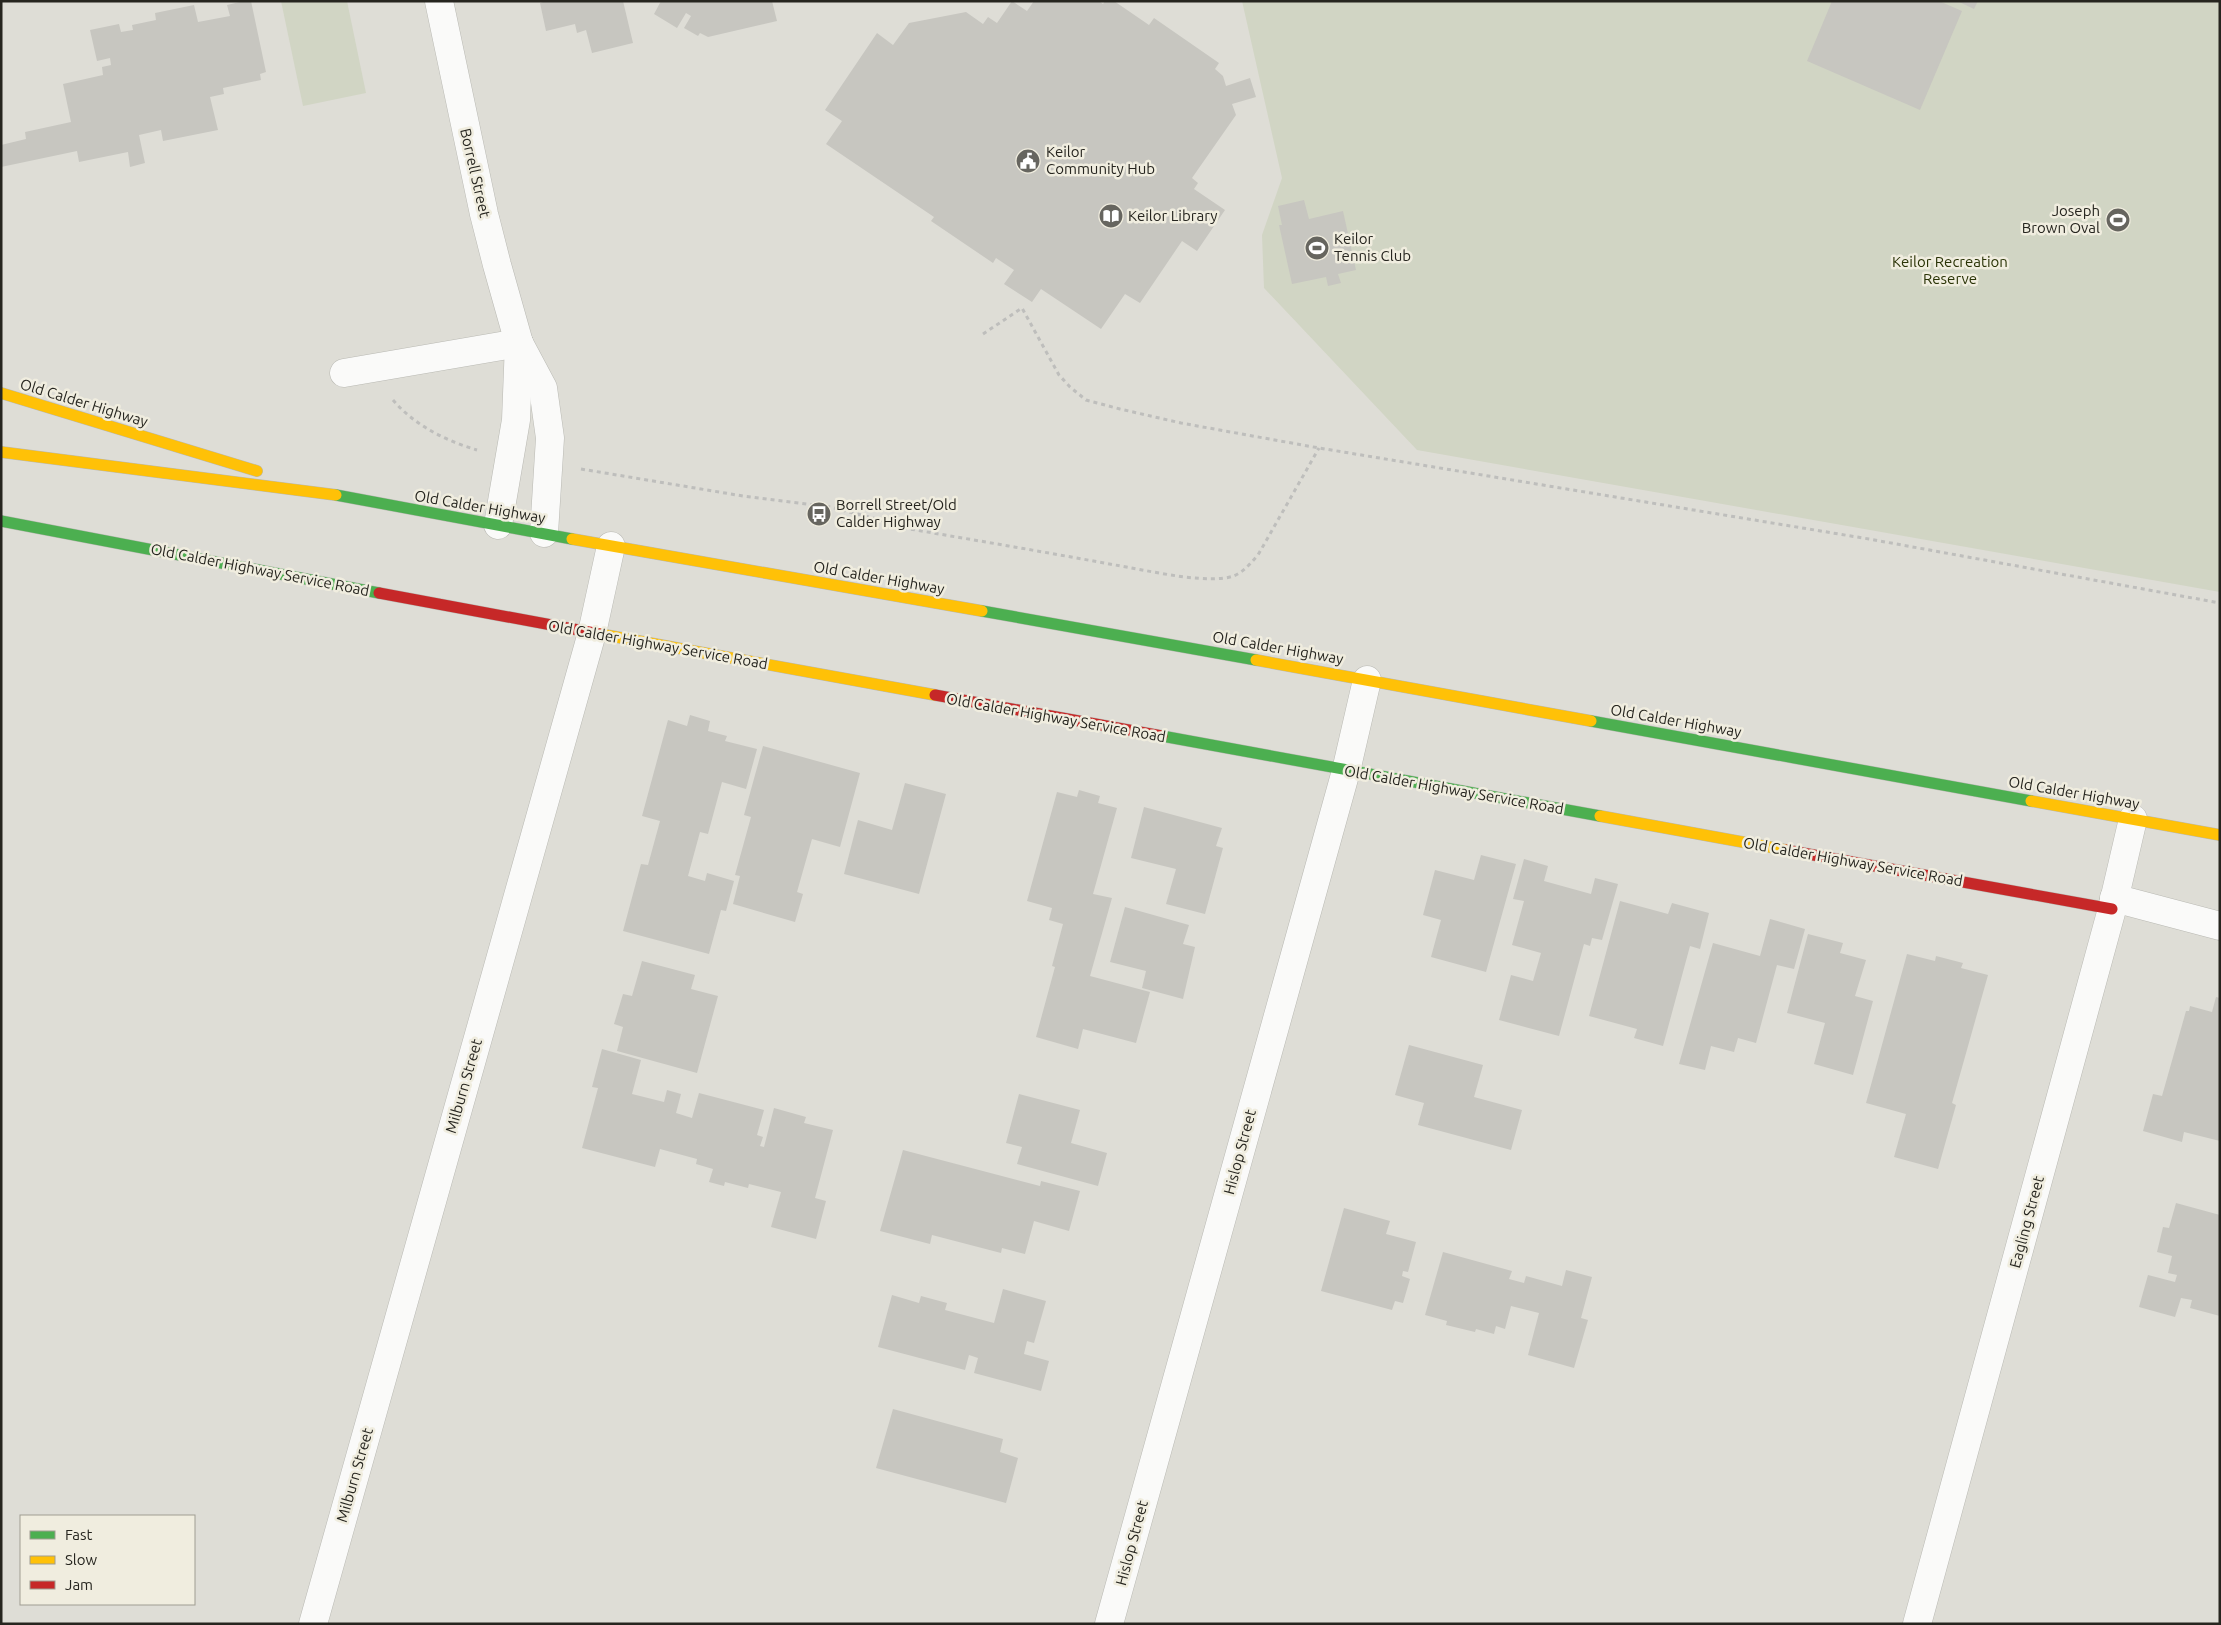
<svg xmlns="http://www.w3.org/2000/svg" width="2221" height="1625" viewBox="0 0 2221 1625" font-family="Ubuntu,sans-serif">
	<rect width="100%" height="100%" fill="#deddd6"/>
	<g fill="#d1d5c4">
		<polygon points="281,1 347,1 366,93 303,106"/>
		<polygon points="1242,1 2220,1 2220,592 1417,450 1264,288 1262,235 1282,178"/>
	</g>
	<g fill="#c7c6c0">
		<polygon points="244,1 251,1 266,72 260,74 261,80 223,88 224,94 210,97 218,130 163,141 161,130 139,135 145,163 130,167 128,152 79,162 77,151 1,167 1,145 26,139 25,132 71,122 63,84 103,75 102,67 111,65 110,58 97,61 90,30 119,24 121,32 133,30 132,25 156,20 155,13 194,5 198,22 230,16 227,5"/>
		<polygon points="546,1 623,1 633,43 592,53 586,30 577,33 575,24 546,31 540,3"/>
		<polygon points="661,1 772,1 777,21 708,37 700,33 698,36 684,28 691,16 686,13 677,28 654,14"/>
		<polygon points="1012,1 1027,11 1034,1 1099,1 1103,4 1105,1 1114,1 1149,25 1154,18 1219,63 1215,69 1223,76 1226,86 1250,78 1256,97 1232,104 1236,115 1192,178 1198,183 1194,189 1225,210 1197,251 1182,241 1140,303 1125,294 1101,329 1041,289 1032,302 1004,284 1014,270 996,258 993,263 931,221 934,217 826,144 842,121 825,110 877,33 893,45 909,23 966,12 983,24 988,17 997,23"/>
		<polygon points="1832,1 1939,1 1962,11 1920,110 1807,61"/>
		<polygon points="1957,1 1978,1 1974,9"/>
		<polygon points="1304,200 1309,219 1343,211 1356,270 1338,274 1341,283 1328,286 1326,277 1292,284 1279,225 1282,225 1278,206"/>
		<polygon points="690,715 710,721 708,731 727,736 725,741 757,749 746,789 722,782 708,834 700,832 688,876 705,881 707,873 734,881 726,911 721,910 709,954 623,931 641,864 648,865 660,821 642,816 668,720 687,726"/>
		<polygon points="763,746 860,773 840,847 812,839 797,892 803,894 795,922 733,904 740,876 735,875 751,817 744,815"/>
		<polygon points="905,783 946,794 919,894 844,874 858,820 892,830"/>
		<polygon points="1079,790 1100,796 1098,803 1117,808 1093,894 1112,898 1090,976 1150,992 1136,1043 1083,1029 1078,1049 1036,1037 1055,967 1052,966 1063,924 1049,920 1052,908 1027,901 1057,792 1077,797"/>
		<polygon points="1144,807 1222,828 1216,846 1223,848 1205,914 1166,904 1176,869 1131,858"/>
		<polygon points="1481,855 1516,864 1486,972 1431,957 1441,920 1423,915 1435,870 1474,880"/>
		<polygon points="1524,859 1548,866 1544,881 1591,894 1595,878 1618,884 1602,940 1592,938 1590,946 1584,944 1559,1036 1499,1020 1511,975 1533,981 1541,953 1512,945 1524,901 1513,899"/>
		<polygon points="1620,901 1668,914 1672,903 1709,913 1700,949 1690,946 1663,1046 1634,1038 1637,1029 1589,1016"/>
		<polygon points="1125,907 1189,925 1183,944 1195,947 1183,999 1142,988 1146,971 1110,962"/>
		<polygon points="1770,919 1805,929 1794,969 1777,965 1756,1043 1738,1038 1734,1052 1711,1046 1705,1070 1679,1064 1713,943 1760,956"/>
		<polygon points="1808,934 1843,943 1840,953 1866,960 1855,996 1873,1001 1853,1075 1814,1064 1825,1023 1787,1013"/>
		<polygon points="1907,954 1935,961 1936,956 1963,963 1961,968 1988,975 1952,1103 1956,1105 1938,1169 1894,1157 1906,1114 1866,1103"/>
		<polygon points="642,961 695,975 691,989 718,996 697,1073 617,1051 623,1027 614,1024 623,994 632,996"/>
		<polygon points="2216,997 2220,998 2220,1141 2184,1132 2182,1142 2143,1131 2153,1094 2162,1096 2186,1011 2189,1011 2190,1006 2212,1012"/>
		<polygon points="1409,1045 1483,1065 1474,1097 1522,1110 1511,1150 1418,1125 1424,1103 1395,1095"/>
		<polygon points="602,1049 641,1060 632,1094 664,1102 667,1090 681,1094 676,1113 692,1118 699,1093 764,1110 757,1135 763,1137 760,1146 764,1147 774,1108 806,1117 804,1123 833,1130 815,1198 826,1201 816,1239 771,1227 781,1192 749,1184 748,1188 725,1182 724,1186 709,1182 713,1169 696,1164 697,1159 660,1149 655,1167 582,1148 598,1088 592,1087"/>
		<polygon points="1019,1094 1080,1110 1071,1143 1107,1153 1098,1186 1017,1164 1022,1147 1006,1143"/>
		<polygon points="903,1150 1040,1186 1041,1181 1080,1191 1069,1231 1034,1221 1025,1254 1002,1248 1001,1253 932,1235 930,1244 880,1231"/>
		<polygon points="2176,1203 2220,1215 2220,1316 2190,1308 2192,1300 2181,1298 2175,1317 2139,1307 2148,1275 2175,1282 2177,1275 2168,1273 2172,1256 2157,1252 2163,1227 2169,1228"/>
		<polygon points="1344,1208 1390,1221 1386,1234 1416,1242 1408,1272 1403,1271 1402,1276 1410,1279 1403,1303 1395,1301 1392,1310 1321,1291"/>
		<polygon points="1443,1252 1512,1271 1509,1279 1524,1283 1526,1276 1562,1286 1566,1270 1592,1277 1581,1318 1588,1320 1574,1368 1528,1355 1539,1313 1511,1306 1505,1329 1496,1326 1494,1334 1476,1329 1475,1332 1446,1325 1447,1321 1425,1315"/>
		<polygon points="1003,1289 1046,1301 1034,1343 1027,1341 1024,1354 1049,1361 1041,1391 974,1373 978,1358 969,1355 965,1370 878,1347 892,1295 919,1303 921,1296 947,1303 945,1310 994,1323"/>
		<polygon points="893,1409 1003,1439 1000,1452 1018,1458 1006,1503 876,1468"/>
	</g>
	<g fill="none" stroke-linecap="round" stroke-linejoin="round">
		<defs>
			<g id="street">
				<polyline points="439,1 484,214 497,265 519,343 543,388 550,438 544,533"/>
				<polyline points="344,373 519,343"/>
				<polyline points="498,525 516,420 519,343"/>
				<polyline points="2114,898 2220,926"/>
				<polyline points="313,1624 592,633 611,546"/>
				<polyline points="1109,1624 1346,771 1367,680"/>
				<polyline points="1917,1624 2112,909 2133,819"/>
			</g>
			<g id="fast">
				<polyline points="336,495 572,539"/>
				<polyline points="1,521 379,593"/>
				<polyline points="982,611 1256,660"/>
				<polyline points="1591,721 2031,801"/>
				<polyline points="1162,736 1600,816"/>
			</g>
			<g id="slow">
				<polyline points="1,393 257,471"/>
				<polyline points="1,452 336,495"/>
				<polyline points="572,539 982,611"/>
				<polyline points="600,634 935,695"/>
				<polyline points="1256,660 1591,721"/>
				<polyline points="2031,801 2220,835"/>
				<polyline points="1600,816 1786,850"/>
			</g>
			<g id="jam">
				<polyline points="379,593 600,634"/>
				<polyline points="935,695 1162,736"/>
				<polyline points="1786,850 2112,909"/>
			</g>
		</defs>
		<use href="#street" stroke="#b9b9b3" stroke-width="29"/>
		<use href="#fast" stroke="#b9b9b3" stroke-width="12"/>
		<use href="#slow" stroke="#b9b9b3" stroke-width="12"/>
		<use href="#jam" stroke="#b9b9b3" stroke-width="12"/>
		<g stroke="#bebebc" stroke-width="3" stroke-dasharray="4 4" stroke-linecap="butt">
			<polyline points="983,334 1022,308 1059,375 1070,387 1086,400 1120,409 1181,423 1319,448 1869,539 2220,603"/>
			<path d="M393,400c21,25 53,41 84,50"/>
			<path d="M581,469l162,27 87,11 47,12 27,9c70,12 141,24 211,37 31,5 79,17 110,13 16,-2 23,-12 33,-23l61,-107"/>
		</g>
		<use href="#street" stroke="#fafaf9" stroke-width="28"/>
		<use href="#fast" stroke="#4caf50" stroke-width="11"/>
		<use href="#slow" stroke="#ffc107" stroke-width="11"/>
		<use href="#jam" stroke="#c62828" stroke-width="11"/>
	</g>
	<defs>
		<symbol id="civic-disc" viewBox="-11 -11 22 22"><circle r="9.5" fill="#66655f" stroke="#f0eddf"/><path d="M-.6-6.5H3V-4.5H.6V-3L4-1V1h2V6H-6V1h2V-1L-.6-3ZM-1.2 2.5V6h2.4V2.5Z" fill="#fff"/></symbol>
		<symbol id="library-disc" viewBox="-11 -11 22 22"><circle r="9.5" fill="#66655f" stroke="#f0eddf"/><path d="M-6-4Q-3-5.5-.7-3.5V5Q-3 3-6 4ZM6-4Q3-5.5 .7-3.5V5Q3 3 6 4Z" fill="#fff"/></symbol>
		<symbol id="stadium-disc" viewBox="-11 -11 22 22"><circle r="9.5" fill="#66655f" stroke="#f0eddf"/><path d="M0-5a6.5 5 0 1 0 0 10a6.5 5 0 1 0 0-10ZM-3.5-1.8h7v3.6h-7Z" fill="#fff"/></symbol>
		<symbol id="bus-disc" viewBox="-11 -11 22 22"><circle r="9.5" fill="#66655f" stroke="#f0eddf"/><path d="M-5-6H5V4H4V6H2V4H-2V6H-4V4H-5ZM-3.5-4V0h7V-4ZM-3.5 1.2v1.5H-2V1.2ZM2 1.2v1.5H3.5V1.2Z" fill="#fff"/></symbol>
	</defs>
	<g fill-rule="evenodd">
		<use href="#civic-disc" x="1014" y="147" width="28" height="28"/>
		<use href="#library-disc" x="1097" y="202" width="28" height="28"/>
		<use href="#stadium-disc" x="2104" y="206" width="28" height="28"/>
		<use href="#stadium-disc" x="1303" y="234" width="28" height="28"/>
		<use href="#bus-disc" x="805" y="500" width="28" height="28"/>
	</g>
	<g text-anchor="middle" stroke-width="5" stroke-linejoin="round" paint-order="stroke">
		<g font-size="15" fill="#26251f" stroke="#f0eddf" text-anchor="start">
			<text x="1046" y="157">Keilor<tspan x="1046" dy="17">Community Hub</tspan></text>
			<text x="2100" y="216" text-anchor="end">Joseph<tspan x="2100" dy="17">Brown Oval</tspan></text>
			<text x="1128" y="221">Keilor Library</text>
			<text x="1334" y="244">Keilor<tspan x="1334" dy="17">Tennis Club</tspan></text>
			<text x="836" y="510">Borrell Street/Old<tspan x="836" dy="17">Calder Highway</tspan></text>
		</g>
		<g font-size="15" fill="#26251f" stroke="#f0eddf">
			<text transform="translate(475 173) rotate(77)" y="5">Borrell Street</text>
			<text transform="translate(84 403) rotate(17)" y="5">Old Calder Highway</text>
			<text transform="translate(480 507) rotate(10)" y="5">Old Calder Highway</text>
			<text transform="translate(260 570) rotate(11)" y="5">Old Calder Highway Service Road</text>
			<text transform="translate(879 578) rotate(10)" y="5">Old Calder Highway</text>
			<text transform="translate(658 645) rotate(10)" y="5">Old Calder Highway Service Road</text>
			<text transform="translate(1278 648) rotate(10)" y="5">Old Calder Highway</text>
			<text transform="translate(1056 718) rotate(10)" y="5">Old Calder Highway Service Road</text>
			<text transform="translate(1676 721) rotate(10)" y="5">Old Calder Highway</text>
			<text transform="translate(1454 790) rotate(10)" y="5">Old Calder Highway Service Road</text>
			<text transform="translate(2074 793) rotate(10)" y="5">Old Calder Highway</text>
			<text transform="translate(1853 862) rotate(10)" y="5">Old Calder Highway Service Road</text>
			<text transform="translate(464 1086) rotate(-74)" y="5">Milburn Street</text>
			<text transform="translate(1240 1152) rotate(-75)" y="5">Hislop Street</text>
			<text transform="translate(2027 1222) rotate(-75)" y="5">Eagling Street</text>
			<text transform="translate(355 1475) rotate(-74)" y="5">Milburn Street</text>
			<text transform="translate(1132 1543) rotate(-75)" y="5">Hislop Street</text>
		</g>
		<g font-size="15" fill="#2a3306" stroke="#f0eddf">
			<text x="1950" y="267">Keilor Recreation<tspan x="1950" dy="17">Reserve</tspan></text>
		</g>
	</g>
	<rect width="2221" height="1625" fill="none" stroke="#26251f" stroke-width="5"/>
	<rect x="20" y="1515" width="175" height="90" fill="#f0eddf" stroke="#9f9d92"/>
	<rect x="30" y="1531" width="25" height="8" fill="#4caf50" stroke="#9f9d92"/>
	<text x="65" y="1540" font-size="15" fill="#26251f">Fast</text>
	<rect x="30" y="1556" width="25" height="8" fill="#ffc107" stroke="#9f9d92"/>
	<text x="65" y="1565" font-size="15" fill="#26251f">Slow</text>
	<rect x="30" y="1581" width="25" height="8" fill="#c62828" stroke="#9f9d92"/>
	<text x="65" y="1590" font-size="15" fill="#26251f">Jam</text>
</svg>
